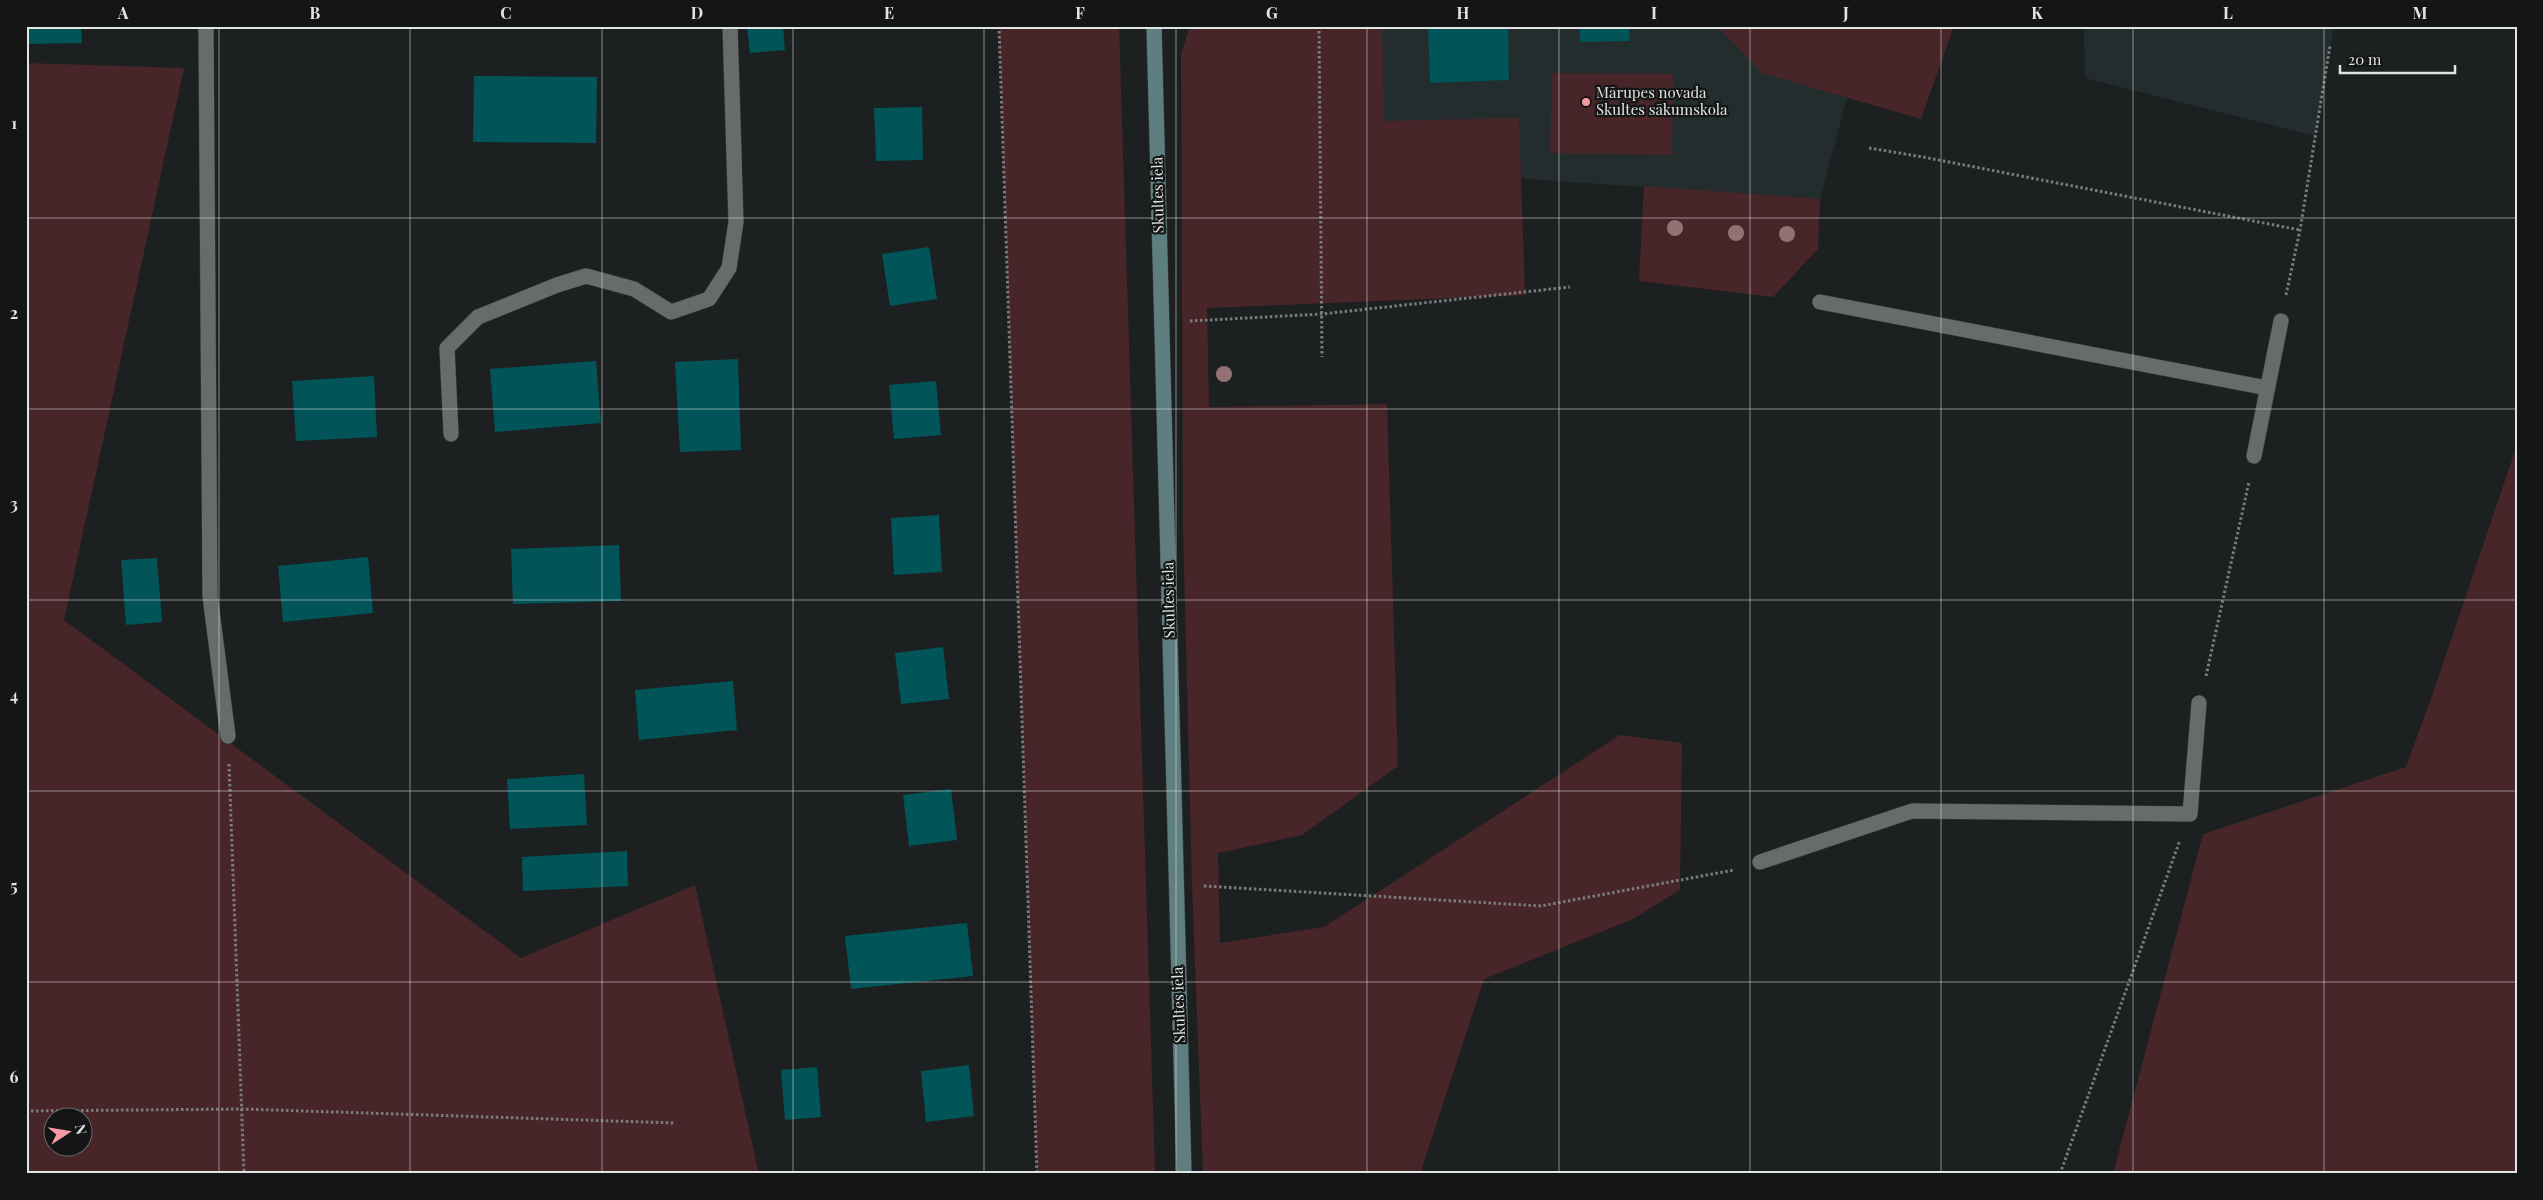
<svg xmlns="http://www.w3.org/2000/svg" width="2543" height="1200" viewBox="0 0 2543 1200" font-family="'Playfair Display',serif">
	<rect width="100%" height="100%" fill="#1d2020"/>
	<g fill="#232d2d">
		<polygon points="1325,26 1866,26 1820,199 1513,178 1328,182"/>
		<polygon points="2084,26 2334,26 2315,136 2085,78"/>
	</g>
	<g fill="#472528" fill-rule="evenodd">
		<polygon points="999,26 1119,26 1155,1172 1037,1174"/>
		<polygon points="1190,26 1382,26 1384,121 1519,118 1525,295 1207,308 1209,407 1387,404 1398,766 1302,835 1218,853 1220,943 1324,927 1620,735 1682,743 1680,890 1631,920 1484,979 1420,1174 1203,1174 1192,885 1183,528 1181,55"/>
		<polygon points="1717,26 1954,26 1921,119 1762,73"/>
		<path d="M26,63l158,5 -120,552 457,338 174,-73 64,289h-733zM52,1118h30v30h-30z"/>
		<polygon points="1552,73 1673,74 1672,155 1550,153"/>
		<polygon points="1644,186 1820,199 1818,249 1773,297 1639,281"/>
		<polygon points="2517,445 2517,1174 2113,1174 2203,834 2406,767 2433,693"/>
	</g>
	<g fill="#015457">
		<polygon points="26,26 81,26 82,43 26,44"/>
		<polygon points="747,26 783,26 785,50 750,53"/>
		<polygon points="1428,26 1508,26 1509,80 1430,83"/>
		<polygon points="1580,26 1629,26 1630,41 1580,42"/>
		<polygon points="474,76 597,77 596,143 473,142"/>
		<polygon points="922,107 923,160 876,161 874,108"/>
		<polygon points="929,247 937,299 890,306 882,254"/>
		<polygon points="738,359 741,450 680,452 675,362"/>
		<polygon points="596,361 601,423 495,432 490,369"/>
		<polygon points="374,376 377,437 296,441 292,381"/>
		<polygon points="936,381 941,435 894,439 889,385"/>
		<polygon points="939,515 942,572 894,575 891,518"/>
		<polygon points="619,545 621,601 513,604 511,549"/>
		<polygon points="368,557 373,613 283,622 278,566"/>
		<polygon points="157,558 162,622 126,625 121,560"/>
		<polygon points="943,647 949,699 901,704 895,653"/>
		<polygon points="733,681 737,730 639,740 635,690"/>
		<polygon points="584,774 587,825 510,829 507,779"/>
		<polygon points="951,789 957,840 909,846 903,795"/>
		<polygon points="627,851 628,886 523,891 522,857"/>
		<polygon points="967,923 973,976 851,989 845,936"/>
		<polygon points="969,1065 974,1116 926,1122 921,1071"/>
		<polygon points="817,1067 821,1117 785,1120 781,1070"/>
	</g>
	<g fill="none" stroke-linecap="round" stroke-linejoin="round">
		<defs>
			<g id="lane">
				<polyline points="1820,302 2267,388"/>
				<polyline points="2254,456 2281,321"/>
				<polyline points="1760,862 1912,811 2190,814 2199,703"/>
			</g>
			<g id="street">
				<polyline points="206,26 210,596 228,736"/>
				<polyline points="451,434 447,348 478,317 557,285 586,276 634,289 671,312 709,299 729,268 736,222 730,26"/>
			</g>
			<polyline id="secondary" points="1154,26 1184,1174"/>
		</defs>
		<use href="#lane" stroke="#3c3e3e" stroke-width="16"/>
		<use href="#street" stroke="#3c3e3e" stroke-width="16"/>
		<use href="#secondary" stroke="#3c3e3e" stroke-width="16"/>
		<g stroke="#7a7c7c" stroke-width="3" stroke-dasharray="2.5 2.5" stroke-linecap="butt">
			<polyline points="999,26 1037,1174"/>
			<polyline points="1319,26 1322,357"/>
			<polyline points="1869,148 1923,157 2300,230"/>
			<polyline points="2286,295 2300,230 2330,46"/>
			<polyline points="1190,321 1322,314 1570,287"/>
			<polyline points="2206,676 2249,482"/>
			<polyline points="229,764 244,1174"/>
			<polyline points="1204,886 1541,906 1734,870"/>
			<polyline points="26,1111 242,1109 675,1123"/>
			<polyline points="2060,1174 2180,840"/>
		</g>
		<use href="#lane" stroke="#686b6b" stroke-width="15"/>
		<use href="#street" stroke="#686b6b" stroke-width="15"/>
		<use href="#secondary" stroke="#5e7e80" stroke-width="15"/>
	</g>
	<g fill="#947174">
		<circle cx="1675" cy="228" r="8"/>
		<circle cx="1736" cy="233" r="8"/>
		<circle cx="1787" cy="234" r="8"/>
		<circle cx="1224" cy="374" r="8"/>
	</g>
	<path fill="none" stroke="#e2e4e4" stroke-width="1" stroke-opacity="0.55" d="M219,26v1148M410,26v1148M602,26v1148M793,26v1148M984,26v1148M1176,26v1148M1367,26v1148M1559,26v1148M1750,26v1148M1941,26v1148M2133,26v1148M2324,26v1148M26,218h2491M26,409h2491M26,600h2491M26,791h2491M26,982h2491"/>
	<circle fill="#f49aa3" stroke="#141616" stroke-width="2" cx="1586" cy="102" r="5"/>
	<g text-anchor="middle" stroke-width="4.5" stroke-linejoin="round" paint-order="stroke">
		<g font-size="15" fill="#e2e4e4" stroke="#141616" text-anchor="start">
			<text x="1596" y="98">Mārupes novada<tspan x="1596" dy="17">Skultes sākumskola</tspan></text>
		</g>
		<g font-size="15" fill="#e2e4e4" stroke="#141616">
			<text transform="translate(1158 195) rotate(-91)" y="5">Skultes iela</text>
			<text transform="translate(1169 600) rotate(-91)" y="5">Skultes iela</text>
			<text transform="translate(1179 1005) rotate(-92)" y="5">Skultes iela</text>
		</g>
	</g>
	<rect width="2543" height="1200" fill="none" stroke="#141616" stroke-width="55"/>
	<g transform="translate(68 1132) rotate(78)"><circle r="24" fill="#141616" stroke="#666868"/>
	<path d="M0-4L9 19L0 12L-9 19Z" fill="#f49aa3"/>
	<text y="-8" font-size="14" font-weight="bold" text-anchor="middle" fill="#e2e4e4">N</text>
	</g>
	<path d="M2340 65v8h115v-8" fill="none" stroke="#e2e4e4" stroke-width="2.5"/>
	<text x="2348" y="65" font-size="15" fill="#e2e4e4" stroke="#141616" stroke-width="4" paint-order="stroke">20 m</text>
	<rect x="28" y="28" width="2488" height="1144" fill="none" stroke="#e2e4e4" stroke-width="2"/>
	<g font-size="16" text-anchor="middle" font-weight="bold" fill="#e2e4e4">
		<text x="123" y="19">A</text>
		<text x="315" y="19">B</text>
		<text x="506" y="19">C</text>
		<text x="697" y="19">D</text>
		<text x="889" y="19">E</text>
		<text x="1080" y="19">F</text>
		<text x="1272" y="19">G</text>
		<text x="1463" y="19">H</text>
		<text x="1654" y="19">I</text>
		<text x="1846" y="19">J</text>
		<text x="2037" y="19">K</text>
		<text x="2228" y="19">L</text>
		<text x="2420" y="19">M</text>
		<text x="14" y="129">1</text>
		<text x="14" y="319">2</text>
		<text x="14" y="510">3</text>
		<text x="14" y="701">4</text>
		<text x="14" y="892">5</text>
		<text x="14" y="1083">6</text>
	</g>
</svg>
